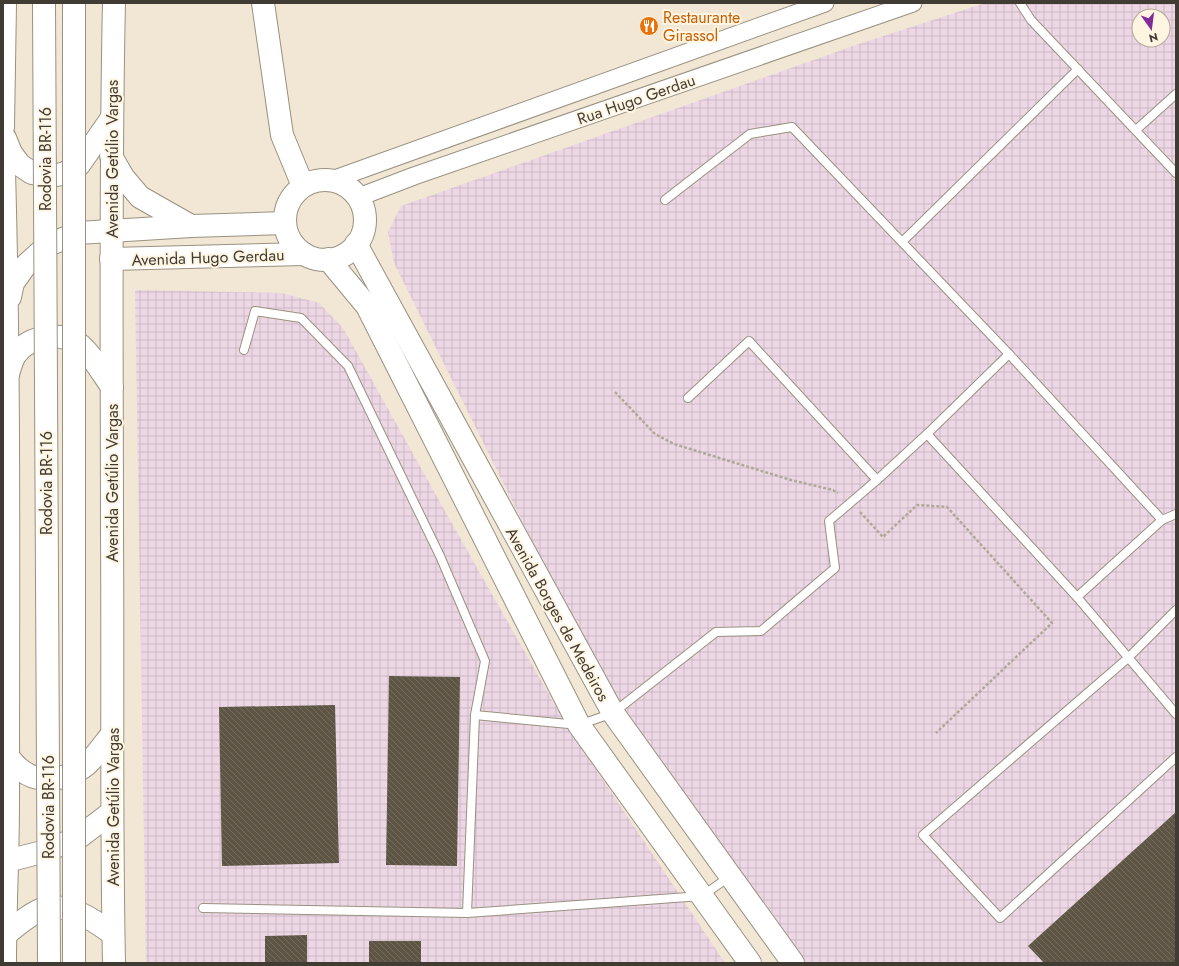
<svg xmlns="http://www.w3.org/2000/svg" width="1179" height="966" viewBox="0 0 1179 966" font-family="Jost,sans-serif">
	<defs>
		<pattern id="industrial-grid" width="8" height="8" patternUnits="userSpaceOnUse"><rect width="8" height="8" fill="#edd7e5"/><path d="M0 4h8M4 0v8" fill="none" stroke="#ccb9c5"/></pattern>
		<pattern id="building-back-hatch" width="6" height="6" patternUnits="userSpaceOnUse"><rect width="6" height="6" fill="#5e5545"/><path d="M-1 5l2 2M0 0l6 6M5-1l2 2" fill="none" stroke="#736b5e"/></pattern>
	</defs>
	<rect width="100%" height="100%" fill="#f1e7d4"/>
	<g fill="url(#industrial-grid)" fill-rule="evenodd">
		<path d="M985,3h191v960h-373l-201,-281 -208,-419 -6,-31 13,-26 455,-161zM1139,16h24v24h-24z"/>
		<polygon points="135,290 282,293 319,303 343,328 446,513 565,723 725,963 146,963"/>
	</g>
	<g fill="url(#building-back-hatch)">
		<polygon points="389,676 460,677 457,866 386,865"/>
		<polygon points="335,705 339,863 222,866 219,707"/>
		<polygon points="1176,812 1176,963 1044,963 1028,946"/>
		<polygon points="307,935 307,963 265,963 265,936"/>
		<rect x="369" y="941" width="52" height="22"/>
	</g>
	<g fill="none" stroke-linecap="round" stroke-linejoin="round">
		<defs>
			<g id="lane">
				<polyline points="1020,3 1031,20 1176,173"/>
				<polyline points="1136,130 1176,94"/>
				<polyline points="665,200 750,134 792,127 1009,354 1162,520 1176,514"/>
				<polyline points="902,242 1078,69"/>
				<polyline points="244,350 255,311 301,318 348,366 440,556 485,661 475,715 579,725 613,713 716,632 761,631 835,568 829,521 877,480"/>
				<polyline points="688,398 749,341 877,480 927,434 1009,354"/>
				<polyline points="927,434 1077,597 1162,520"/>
				<polyline points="1077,597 1176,714"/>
				<polyline points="1176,610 1128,658 923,835 1000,918 1176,757"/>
				<polyline points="475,715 467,913 702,896 729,877"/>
				<polyline points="203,908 467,913"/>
			</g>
			<g id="street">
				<polyline points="332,180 825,3"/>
				<polyline points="359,197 414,176 913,3"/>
			</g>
			<g id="secondary">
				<path d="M114,3c-4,177 -2,354 -2,531 1,143 -1,286 2,429"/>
				<polyline points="263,3 282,135 303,186"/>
				<polyline points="3,127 5,3"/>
				<path d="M3,137c7,221 5,443 5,664 0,54 -3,108 -3,162"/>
				<polyline points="5,138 11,153 20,165 32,173 47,176 63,174 79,165 111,119"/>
				<polyline points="111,156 123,177 140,197 191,226"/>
				<circle cx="325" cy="220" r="40"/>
				<polyline points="356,244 613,713 793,963"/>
				<polyline points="111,259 304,254"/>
				<polyline points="328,259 367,306 579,725 750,963"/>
				<polyline points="10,297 13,283 25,266 48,245 78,233 191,226 285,223"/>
				<path d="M8,374c2,-6 4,-15 8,-20 14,-19 46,-23 64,-9 13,11 22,28 32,42"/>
				<path d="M8,757c4,4 8,10 13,13 20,16 47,9 65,-5 10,-9 18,-21 26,-31"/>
				<polyline points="3,862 42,852 78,838 112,812"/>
				<path d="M5,935c11,-9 28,-24 41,-27 24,-5 49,13 67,26"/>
			</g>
		</defs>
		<use href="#lane" stroke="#9a9180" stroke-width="10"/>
		<use href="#street" stroke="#9a9180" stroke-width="19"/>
		<use href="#secondary" stroke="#9a9180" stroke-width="24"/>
		<g stroke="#b0a899" stroke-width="2.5" stroke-dasharray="3 2" stroke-linecap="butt">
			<polyline points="615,392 655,434 674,444 791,480 833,490 838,493"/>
			<polyline points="860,512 883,537 917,505 947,507 1052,623 936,733"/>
		</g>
		<use href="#lane" stroke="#fff" stroke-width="8"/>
		<use href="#street" stroke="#fff" stroke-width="17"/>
		<use href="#secondary" stroke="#fff" stroke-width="22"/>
		<defs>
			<g id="highway-bridge">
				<polyline points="44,3 49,963"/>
				<polyline points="74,3 74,963"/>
			</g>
		</defs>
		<use href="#highway-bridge" stroke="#9a9180" stroke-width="24" stroke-linecap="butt"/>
		<use href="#highway-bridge" stroke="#fff" stroke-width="22"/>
	</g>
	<defs>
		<symbol id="restaurant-disc" viewBox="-11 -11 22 22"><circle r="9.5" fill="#e8710a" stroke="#fff5e1"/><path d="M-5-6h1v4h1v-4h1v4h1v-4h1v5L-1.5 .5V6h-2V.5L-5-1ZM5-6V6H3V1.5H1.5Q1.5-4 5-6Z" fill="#fff"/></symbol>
	</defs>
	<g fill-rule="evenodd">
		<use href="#restaurant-disc" x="638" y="15" width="22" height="22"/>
	</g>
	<g text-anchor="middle" stroke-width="4" stroke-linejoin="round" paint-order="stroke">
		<g font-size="16" fill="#c56008" stroke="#fff5e1" text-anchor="start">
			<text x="663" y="23">Restaurante<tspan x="663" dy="18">Girassol</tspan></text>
		</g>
		<g font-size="16" fill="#403c34" stroke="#fff5e1">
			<text transform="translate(636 99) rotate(-19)" y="6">Rua Hugo Gerdau</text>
			<text transform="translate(45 159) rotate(-90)" y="6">Rodovia BR-116</text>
			<text transform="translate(112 159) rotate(-90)" y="6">Avenida Getúlio Vargas</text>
			<text transform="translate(208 257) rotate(-2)" y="6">Avenida Hugo Gerdau</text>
			<text transform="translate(46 483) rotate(-90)" y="6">Rodovia BR-116</text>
			<text transform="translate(112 483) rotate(-90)" y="6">Avenida Getúlio Vargas</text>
			<text transform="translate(558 614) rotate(61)" y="6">Avenida Borges de Medeiros</text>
			<text transform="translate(48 807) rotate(-90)" y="6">Rodovia BR-116</text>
			<text transform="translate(113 807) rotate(-90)" y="6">Avenida Getúlio Vargas</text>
		</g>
	</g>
	<rect width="1179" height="966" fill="none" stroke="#403c34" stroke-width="8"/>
	<g transform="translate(1151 28) rotate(166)"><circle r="19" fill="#fff5e1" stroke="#b3ab9c"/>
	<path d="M0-3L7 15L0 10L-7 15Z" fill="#812b9a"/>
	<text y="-6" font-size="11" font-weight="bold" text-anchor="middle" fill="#403c34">N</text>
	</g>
</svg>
